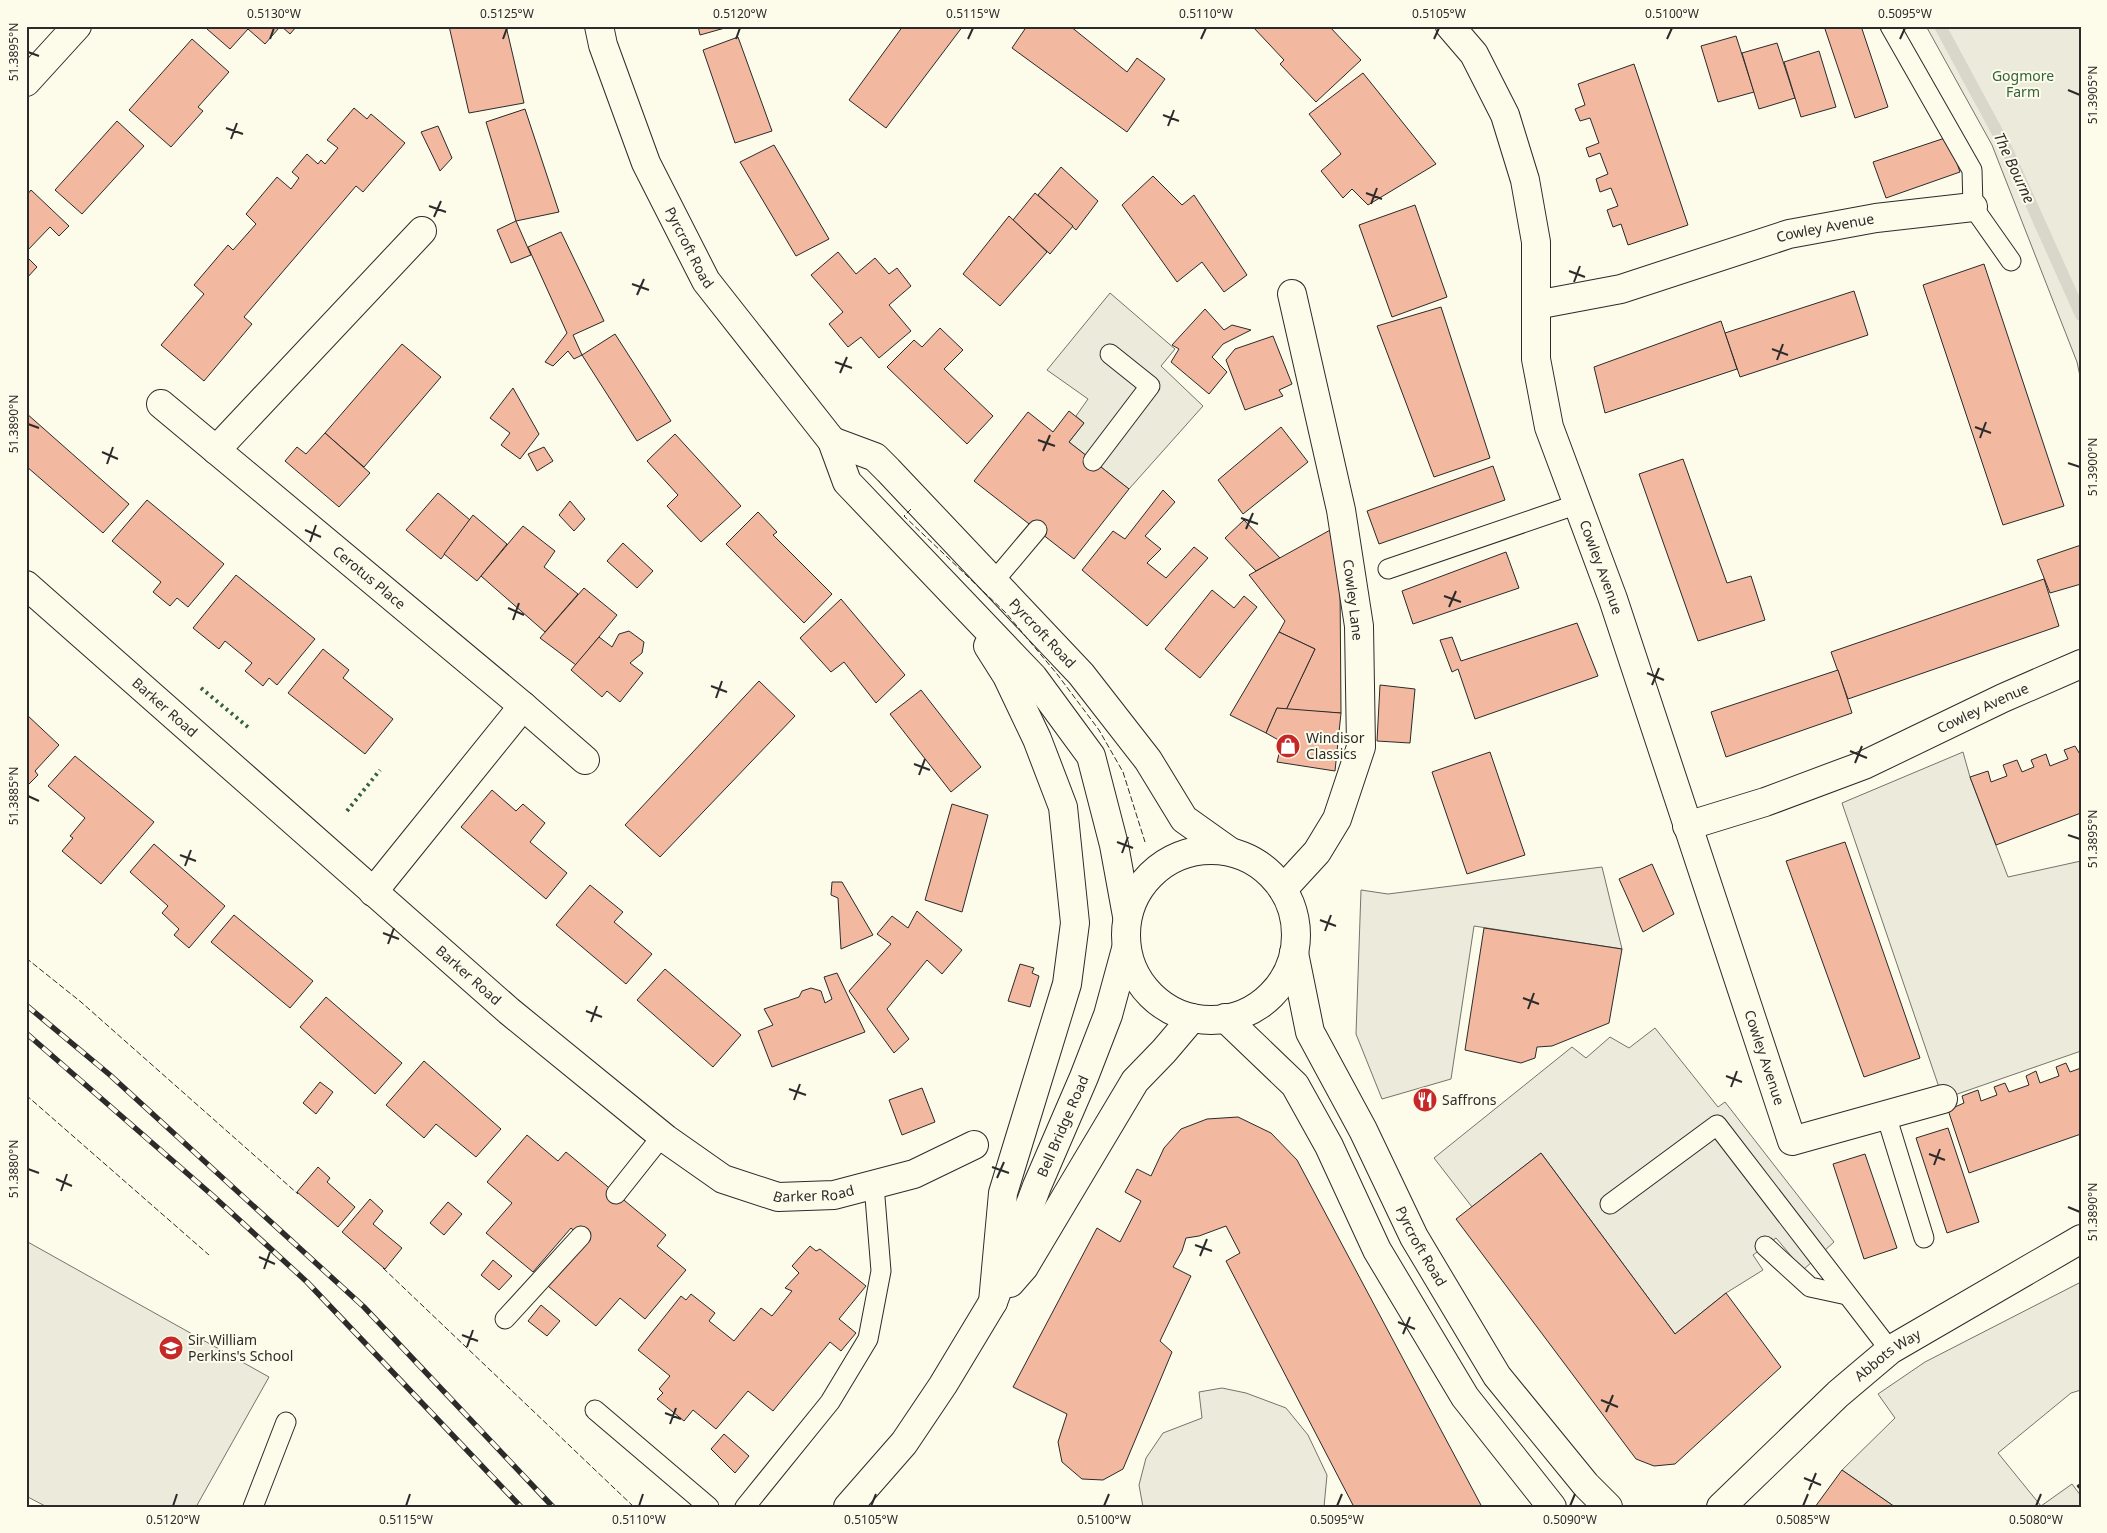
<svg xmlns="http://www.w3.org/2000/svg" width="2107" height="1533" viewBox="0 0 2107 1533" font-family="'Noto Sans',sans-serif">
	<rect width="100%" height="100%" fill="#fdfbea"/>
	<g fill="#ecebdb" stroke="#74746e">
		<polygon points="1926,26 2081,26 2081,381 2077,362 1992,145"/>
		<polygon points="1963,752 1970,777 2008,877 2081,861 2081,1051 1943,1099 1842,803"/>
		<polygon points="26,1241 269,1377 196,1507 47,1507 26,1496"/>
	</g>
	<g fill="#eceadb" stroke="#74746e">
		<polygon points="1110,293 1175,349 1161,366 1203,406 1129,489 1069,442 1084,423 1076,416 1088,399 1047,370"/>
		<polygon points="1602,867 1622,949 1474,926 1451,1079 1382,1099 1356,1034 1361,890 1388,894"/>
		<polygon points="1655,1028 1718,1107 1725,1102 1834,1242 1803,1270 1776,1238 1753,1255 1763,1270 1726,1293 1675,1334 1541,1153 1472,1207 1434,1158 1572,1047 1586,1058 1610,1037 1629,1048"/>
		<polygon points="2081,1282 2081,1390 2071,1393 1998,1453 2041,1506 2072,1484 2081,1496 2081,1507 1895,1507 1842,1470 1895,1418 1878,1394 1925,1362"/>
		<polygon points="1222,1388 1246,1393 1286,1408 1308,1435 1327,1475 1324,1507 1143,1507 1139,1485 1146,1458 1163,1433 1202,1418 1199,1392"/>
	</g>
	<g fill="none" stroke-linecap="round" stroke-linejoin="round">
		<polyline stroke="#d8d7c9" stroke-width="12" points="1940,26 2007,150 2081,315"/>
	</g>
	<g fill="#f2b8a0" stroke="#2b2b2b">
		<polygon points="210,26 277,26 279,28 265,44 248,29 230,49 207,29"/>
		<polygon points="281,26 297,26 290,34"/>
		<polygon points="449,26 506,26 524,103 469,113"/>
		<polygon points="698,26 732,26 700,35"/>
		<polygon points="903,26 963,26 886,128 849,100"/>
		<polygon points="1027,26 1070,26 1127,72 1137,58 1165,79 1127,132 1012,48"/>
		<polygon points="1329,26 1361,60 1316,102 1280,64 1284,60 1253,27"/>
		<polygon points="1824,26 1861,26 1888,107 1855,118"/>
		<polygon points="1736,36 1754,92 1718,102 1701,46"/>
		<polygon points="738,37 772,131 735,143 703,50"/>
		<polygon points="192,39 229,72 198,107 203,111 171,147 129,110"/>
		<polygon points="1777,43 1795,98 1759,109 1742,53"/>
		<polygon points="1819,51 1836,107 1801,117 1784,62"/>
		<polygon points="1634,64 1688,225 1628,245 1621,224 1613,227 1607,210 1618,206 1611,188 1600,192 1596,179 1608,174 1600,153 1589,157 1586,148 1599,143 1590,118 1580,121 1575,109 1585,105 1578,84"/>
		<polygon points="1363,73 1436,164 1368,205 1352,189 1343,198 1321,171 1341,154 1309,114"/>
		<polygon points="354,108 367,119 371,114 405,143 363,192 356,186 244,317 252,324 204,381 161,345 204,294 194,285 228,245 233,250 256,224 246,214 277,177 291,189 299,178 292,172 307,154 318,164 321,160 325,164 338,148 327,140"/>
		<polygon points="525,109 559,212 516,221 486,122"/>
		<polygon points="117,121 144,146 82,214 55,190"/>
		<polygon points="438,126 452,158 440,171 421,132"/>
		<polygon points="1948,137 1960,172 1886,198 1873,162"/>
		<polygon points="774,145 829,239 796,256 740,162"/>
		<polygon points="1061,167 1098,201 1076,230 1038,195"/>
		<polygon points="1153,176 1182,205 1194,195 1247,275 1224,292 1202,262 1177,282 1122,205"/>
		<polygon points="31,190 69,226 59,236 50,227 26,252 26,196"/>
		<polygon points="1035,193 1073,226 1050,254 1013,220"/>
		<polygon points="1415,205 1447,297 1392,317 1359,225"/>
		<polygon points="1009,216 1047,252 1000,306 963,274"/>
		<polygon points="516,221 531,255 511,263 497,230"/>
		<polygon points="561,232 604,321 573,335 582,355 574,359 568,351 553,366 545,362 567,333 528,247"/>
		<polygon points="838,252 856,274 875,258 889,274 897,268 911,286 889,305 911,331 879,358 861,337 848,347 829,324 843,312 811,275"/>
		<polygon points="26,256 37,267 26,279"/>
		<polygon points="1984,264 2064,506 2003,525 1923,285"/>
		<polygon points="1854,291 1868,335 1740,377 1725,333"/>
		<polygon points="1441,307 1490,458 1434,477 1377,326"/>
		<polygon points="1205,309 1224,330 1232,325 1251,330 1223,344 1212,357 1227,372 1209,394 1171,362 1179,349 1172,345"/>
		<polygon points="1721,321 1737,369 1605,413 1594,367"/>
		<polygon points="940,328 963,350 944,369 993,416 967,444 887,367 914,340 922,347"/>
		<polygon points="615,334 671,421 637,441 582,355"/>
		<polygon points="1273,336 1292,384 1279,390 1283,396 1245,410 1226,360 1235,349"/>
		<polygon points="402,344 441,377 364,467 325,433"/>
		<polygon points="513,388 539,434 520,459 501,445 510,433 490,418"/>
		<polygon points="1069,411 1084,423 1069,442 1129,489 1074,559 974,481 1028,412 1053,432"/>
		<polygon points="26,413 129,504 103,533 26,466"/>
		<polygon points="1281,427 1308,462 1243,514 1218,480"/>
		<polygon points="325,433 370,473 339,507 285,461 297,447 306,454"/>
		<polygon points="675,434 741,506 701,542 667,506 678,495 647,461"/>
		<polygon points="544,447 553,461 537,471 528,454"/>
		<polygon points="1683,459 1727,583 1751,576 1765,620 1698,641 1639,474"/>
		<polygon points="1493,466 1505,500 1379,544 1367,511"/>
		<polygon points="1163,490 1175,502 1145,536 1161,549 1147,563 1166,578 1194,547 1208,558 1147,626 1082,570 1113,531 1125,539"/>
		<polygon points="438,493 470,520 441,559 406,530"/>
		<polygon points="147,500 224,564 188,607 177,598 170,606 153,592 161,582 112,541"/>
		<polygon points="570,501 585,519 574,531 559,515"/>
		<polygon points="758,512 777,532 773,535 832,594 804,623 726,544"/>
		<polygon points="473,515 507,544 477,581 444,554"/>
		<polygon points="1244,520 1280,558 1256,571 1225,538"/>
		<polygon points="523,526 555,551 544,567 578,594 545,632 481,576"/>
		<polygon points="1332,529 1340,583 1341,713 1286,710 1315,649 1279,632 1285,621 1249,575"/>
		<polygon points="623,543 653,571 637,588 607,561"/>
		<polygon points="2081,545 2081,584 2050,593 2037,560"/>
		<polygon points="1506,552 1519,588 1413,624 1402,591"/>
		<polygon points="236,575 315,639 277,685 269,678 263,686 245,671 252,663 225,641 219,649 193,628"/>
		<polygon points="2044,579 2059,626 1848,699 1831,652"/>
		<polygon points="584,588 617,615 576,665 540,638"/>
		<polygon points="1212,590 1234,608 1244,596 1257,607 1200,678 1165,649"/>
		<polygon points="841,599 905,675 876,703 844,662 831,672 800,638"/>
		<polygon points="1577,623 1598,676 1475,719 1458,669 1452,672 1440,640 1452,637 1461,661"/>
		<polygon points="629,631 644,642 642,653 630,663 643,673 620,702 607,691 602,697 571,670 599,637 612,647 619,634"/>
		<polygon points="1279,632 1315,649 1286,710 1277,708 1266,733 1230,715"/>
		<polygon points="323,649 349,670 343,678 393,719 365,754 288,693"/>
		<polygon points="1838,670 1852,713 1726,757 1711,712"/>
		<polygon points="759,681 795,716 660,857 625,825"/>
		<polygon points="1380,685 1415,689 1410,743 1377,741"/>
		<polygon points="921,690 981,767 951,792 890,714"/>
		<polygon points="1277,708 1341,713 1335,771 1277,762 1282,742 1266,733"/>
		<polygon points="26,714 59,745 35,771 38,775 29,784 26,782"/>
		<polygon points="2075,746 2081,756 2081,813 1996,845 1970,777 1988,771 1991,782 2007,776 2003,765 2017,760 2022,772 2034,767 2031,760 2046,754 2050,766 2068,759 2064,750"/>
		<polygon points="1490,752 1525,855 1467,874 1432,772"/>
		<polygon points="75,756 154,822 101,884 62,851 73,838 70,836 85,818 48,786"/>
		<polygon points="492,790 516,811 523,804 545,823 530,842 567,873 546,899 461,827"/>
		<polygon points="952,804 988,815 962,912 925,900"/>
		<polygon points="1845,842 1920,1058 1864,1077 1786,861"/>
		<polygon points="154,844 225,906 189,948 174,935 179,929 162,913 168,906 130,872"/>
		<polygon points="1652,864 1674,914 1643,932 1619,879"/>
		<polygon points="832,882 842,882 873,935 841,949 838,898 831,895"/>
		<polygon points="590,885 623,912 614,922 652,954 626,984 556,925"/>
		<polygon points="917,911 962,950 942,974 927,960 887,1009 909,1039 894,1053 849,991 891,944 877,934 892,916 908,928"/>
		<polygon points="234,915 313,981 290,1008 211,942"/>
		<polygon points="1484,928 1622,949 1609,1023 1552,1046 1537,1047 1535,1058 1521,1063 1465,1050"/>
		<polygon points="1020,964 1034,968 1032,973 1039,976 1030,1007 1008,1001"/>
		<polygon points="665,969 741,1035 713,1067 637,1000"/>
		<polygon points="837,973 865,1032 772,1067 758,1031 773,1025 764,1009 799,997 802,991 811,988 821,991 825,1003 832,999 824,977"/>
		<polygon points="326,997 402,1063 375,1094 300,1027"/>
		<polygon points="424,1061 501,1129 476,1157 436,1124 424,1138 386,1105"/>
		<polygon points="2066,1063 2070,1072 2081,1068 2081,1134 1969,1173 1948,1110 1964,1103 1962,1096 1978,1090 1981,1101 1997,1095 1994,1087 2005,1083 2009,1092 2029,1085 2026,1076 2036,1071 2040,1083 2059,1076 2056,1067"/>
		<polygon points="320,1082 333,1092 316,1114 303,1103"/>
		<polygon points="922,1088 935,1122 902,1135 889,1100"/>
		<polygon points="1238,1117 1271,1133 1297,1160 1482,1507 1354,1507 1226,1261 1240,1253 1226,1226 1199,1236 1186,1238 1182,1251 1173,1267 1191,1276 1160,1341 1172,1352 1123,1469 1103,1480 1082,1479 1062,1462 1058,1442 1067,1414 1013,1387 1097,1228 1120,1242 1141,1201 1125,1192 1137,1169 1151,1176 1164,1148 1181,1129 1207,1119"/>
		<polygon points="1948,1128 1979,1222 1947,1233 1916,1138"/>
		<polygon points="527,1135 558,1161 566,1152 666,1235 657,1246 686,1270 645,1319 620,1298 596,1326 548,1286 587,1242 571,1228 533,1272 486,1233 512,1203 487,1182"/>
		<polygon points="1541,1153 1675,1334 1726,1293 1781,1367 1675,1464 1654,1466 1636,1459 1456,1219"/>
		<polygon points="1865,1154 1897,1248 1864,1259 1833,1164"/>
		<polygon points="318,1167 330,1178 327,1182 355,1207 338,1227 297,1192"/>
		<polygon points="370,1199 383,1211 373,1224 402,1248 385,1269 342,1232"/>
		<polygon points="448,1202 462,1214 444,1235 430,1223"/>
		<polygon points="810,1246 816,1251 820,1249 866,1286 839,1319 856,1333 841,1351 830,1342 773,1411 748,1391 716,1429 693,1410 684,1421 657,1399 663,1393 659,1389 670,1376 638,1350 681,1296 686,1300 691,1294 715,1313 709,1321 734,1341 761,1308 772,1316 792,1291 785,1288 799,1273 792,1266"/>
		<polygon points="493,1260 512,1276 499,1290 481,1275"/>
		<polygon points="541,1305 560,1321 547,1336 528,1321"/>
		<polygon points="724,1434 749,1456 735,1473 711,1449"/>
		<polygon points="1842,1470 1895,1507 1815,1507"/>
	</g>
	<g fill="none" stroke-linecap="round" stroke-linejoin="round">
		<defs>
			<g id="lane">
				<polyline points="1890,26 1972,170 1973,207 2011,261"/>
				<polyline points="1093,461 1150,386 1110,354"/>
				<polyline points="1388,569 1578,504"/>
				<polyline points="994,581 1037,530"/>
				<polyline points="1886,1115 1924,1238"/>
				<polyline points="616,1194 662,1136"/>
				<polyline points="1610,1204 1717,1125 1890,1350"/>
				<polyline points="1765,1246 1810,1287 1847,1295"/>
				<polyline points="505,1319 581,1236"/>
				<polyline points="595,1410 709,1507"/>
				<polyline points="253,1507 286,1422"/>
				<polyline points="745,1507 830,1402 868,1339 881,1271 874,1185"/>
			</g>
			<g id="street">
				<path id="s1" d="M1450,26l24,28 31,61 20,65 11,62v117l13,68 64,172 179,542 151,-42"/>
				<polyline points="26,82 77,26"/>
				<path id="s2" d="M1536,305l85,-16 168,-55 87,-16 97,-11"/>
				<path id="s3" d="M161,404l362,302 62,54"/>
				<polyline points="216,450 422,231"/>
				<path id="s4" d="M26,585l483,426 157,128 57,40 55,18 56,-2 80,-21 60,-29"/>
				<path id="s5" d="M1687,826l78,-24 99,-37 139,-67 78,-34"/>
				<polyline points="1283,889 1317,852 1337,819 1361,747 1359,626 1341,510 1292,294"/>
				<polyline points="373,892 523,706"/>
				<path id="s6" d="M1721,1507l117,-113 52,-44 191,-111"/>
			</g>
			<g id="primary">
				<path id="s7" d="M599,26l4,19 43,118 60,118 126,160 15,41 186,195 58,79 23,89 13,71"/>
				<path id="s8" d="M832,441l43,16 13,13 193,204 67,86 36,59 45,32"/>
				<polyline points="988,646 1007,676 1037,739 1063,807 1075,923 1067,984 1003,1193 993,1302"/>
				<circle cx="1211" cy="935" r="85"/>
				<path id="s9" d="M1294,953l16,79 53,98 51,107 83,139 89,109 22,22"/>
				<polyline points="1225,1018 1295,1085 1329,1146 1377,1250 1465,1397 1552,1507"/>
				<polyline points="1010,1283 1024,1267 1135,1081 1164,1051 1192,1018"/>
				<path id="s10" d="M848,1507l56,-64 39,-58 50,-83 44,-116 47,-109 24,-62 18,-66"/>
			</g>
		</defs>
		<use href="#lane" stroke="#2b2b2b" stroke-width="21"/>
		<use href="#street" stroke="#2b2b2b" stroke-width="30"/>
		<use href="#primary" stroke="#2b2b2b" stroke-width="30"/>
		<use href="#lane" stroke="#fdfbea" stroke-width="19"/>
		<use href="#street" stroke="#fdfbea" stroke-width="28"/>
		<use href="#primary" stroke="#fdfbea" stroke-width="28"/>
		<defs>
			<g id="rail">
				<polyline points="26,1005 110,1075 364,1307 553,1507"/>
				<polyline points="26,1033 212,1195 307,1282 521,1507"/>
			</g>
		</defs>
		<use href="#rail" stroke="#2b2b2b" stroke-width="5.5"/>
		<use href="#rail" stroke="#fdfbea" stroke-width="4" stroke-dasharray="11" stroke-linecap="butt"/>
		<g stroke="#34623c" stroke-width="4" stroke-dasharray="2.5 4" stroke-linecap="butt">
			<polyline points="201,688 249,728"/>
			<polyline points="347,811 380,770"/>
		</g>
		<g stroke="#2b2b2b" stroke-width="1" stroke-dasharray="6 2.5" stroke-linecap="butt">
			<polyline points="911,509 904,516 1006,613 1057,674 1099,730 1123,772 1145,842"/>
			<polyline points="26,958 81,1002 298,1194"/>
			<polyline points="26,1095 209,1255"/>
			<polyline points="383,1268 634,1507"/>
		</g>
		<polyline stroke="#2b2b2b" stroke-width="2.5" points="2081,1484 2078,1486 2081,1489"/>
	</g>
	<path fill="none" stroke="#2b2b2b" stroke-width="2" d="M270,39l4,-11M503,39l4,-11M736,39l4,-11M968,39l5,-11M1201,39l5,-11M1434,39l5,-11M1667,39l5,-11M1900,39l5,-11M28,52l11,4M2068,90l12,5M1163,115l16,6M1168,126l6,-16M226,128l17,6M231,139l6,-16M1366,193l16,6M1371,204l6,-16M429,206l17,6M434,217l7,-16M1569,271l16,6M1574,282l6,-16M632,284l17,6M637,295l7,-16M1772,349l16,6M1777,360l6,-16M835,362l17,6M840,373l7,-16M28,424l11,4M1975,427l16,6M1980,438l6,-16M1038,440l17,6M1043,451l7,-16M102,452l16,7M2068,463l12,4M107,464l6,-17M1241,518l17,6M1246,529l7,-16M305,530l16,7M310,542l6,-17M1444,596l17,6M1449,607l7,-16M508,608l16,7M513,620l6,-17M1647,673l17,7M1652,685l7,-17M711,686l16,6M716,698l6,-17M1850,751l17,7M1855,763l7,-17M914,764l16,6M919,775l6,-16M28,796l11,5M2068,835l12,4M1117,842l16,6M1122,853l6,-16M180,855l16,6M185,866l6,-16M1320,920l16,6M1325,931l6,-16M383,933l16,6M388,944l6,-16M1523,998l16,6M1528,1009l6,-16M586,1011l16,6M591,1022l6,-16M1726,1076l16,6M1731,1087l6,-16M789,1089l17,6M794,1100l6,-16M1929,1154l16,6M1934,1165l6,-16M992,1167l17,6M28,1169l11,4M997,1178l7,-16M56,1179l16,7M61,1191l6,-17M2068,1207l12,5M1195,1245l17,6M1200,1256l7,-17M259,1257l16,7M264,1269l6,-17M1398,1322l17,7M1403,1334l7,-17M462,1335l16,6M467,1347l6,-17M1601,1400l17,7M1606,1412l7,-17M665,1413l16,6M670,1424l6,-16M1804,1478l17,7M1809,1490l7,-17M173,1506l4,-12M406,1506l4,-12M639,1506l4,-12M871,1506l5,-12M1104,1506l5,-12M1337,1506l5,-12M1570,1506l5,-12M1803,1506l5,-12M2036,1506l5,-12"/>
	<defs>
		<symbol id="shop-disc" viewBox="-11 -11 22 22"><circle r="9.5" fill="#c62828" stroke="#fdfbea"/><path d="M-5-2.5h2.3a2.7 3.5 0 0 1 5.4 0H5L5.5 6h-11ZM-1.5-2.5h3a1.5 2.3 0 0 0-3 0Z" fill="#fff"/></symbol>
		<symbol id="restaurant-disc" viewBox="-11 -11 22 22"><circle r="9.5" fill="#c62828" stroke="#fdfbea"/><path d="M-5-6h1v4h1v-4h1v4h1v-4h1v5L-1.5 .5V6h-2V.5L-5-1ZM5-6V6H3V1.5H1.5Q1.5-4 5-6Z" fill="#fff"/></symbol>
		<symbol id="school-disc" viewBox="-11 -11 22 22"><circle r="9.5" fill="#c62828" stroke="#fdfbea"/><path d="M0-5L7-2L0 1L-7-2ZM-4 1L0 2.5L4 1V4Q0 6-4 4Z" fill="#fff"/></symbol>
	</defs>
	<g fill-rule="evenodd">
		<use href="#shop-disc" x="1274" y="732" width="28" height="28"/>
		<use href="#restaurant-disc" x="1411" y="1086" width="28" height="28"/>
		<use href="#school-disc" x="157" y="1334" width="28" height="28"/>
	</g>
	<g text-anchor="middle" stroke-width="4" stroke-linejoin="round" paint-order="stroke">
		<g font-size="14" fill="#34623c" stroke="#fdfbea">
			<text x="2023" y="81">Gogmore<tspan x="2023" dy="16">Farm</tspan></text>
		</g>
		<g font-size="14" fill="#2b2b2b" stroke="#fdfbea">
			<text dy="5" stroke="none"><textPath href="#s2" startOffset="300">Cowley Avenue</textPath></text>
			<text dy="5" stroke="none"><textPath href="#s7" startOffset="240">Pyrcroft Road</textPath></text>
			<text dy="5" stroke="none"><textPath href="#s1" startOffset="572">Cowley Avenue</textPath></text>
			<text dy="5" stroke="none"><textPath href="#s3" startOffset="271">Cerotus Place</textPath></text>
			<text transform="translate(1353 600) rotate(83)" y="5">Cowley Lane</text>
			<text dy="5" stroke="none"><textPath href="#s8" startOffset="289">Pyrcroft Road</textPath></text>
			<text dy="5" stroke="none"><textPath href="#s4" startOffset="185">Barker Road</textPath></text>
			<text dy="5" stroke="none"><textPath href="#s5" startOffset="319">Cowley Avenue</textPath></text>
			<text dy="5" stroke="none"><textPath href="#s4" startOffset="590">Barker Road</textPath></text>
			<text dy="5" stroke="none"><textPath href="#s1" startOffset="1089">Cowley Avenue</textPath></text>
			<text dy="5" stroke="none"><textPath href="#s10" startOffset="441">Bell Bridge Road</textPath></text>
			<text dy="5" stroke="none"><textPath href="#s4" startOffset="1010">Barker Road</textPath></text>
			<text dy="5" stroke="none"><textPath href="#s9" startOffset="322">Pyrcroft Road</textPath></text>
			<text dy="5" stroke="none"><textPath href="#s6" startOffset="226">Abbots Way</textPath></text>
		</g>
		<g font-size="14" fill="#2b2b2b" stroke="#fdfbea" text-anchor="start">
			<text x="1306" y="743">Windisor<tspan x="1306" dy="16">Classics</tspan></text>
			<text x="1442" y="1105">Saffrons</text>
			<text x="188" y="1345">Sir William<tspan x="188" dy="16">Perkins's School</tspan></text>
		</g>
		<g font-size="15" font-style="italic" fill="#2b2b2b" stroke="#fdfbea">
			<text transform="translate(2014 168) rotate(65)" y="5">The Bourne</text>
		</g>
	</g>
	<rect width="2107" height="1533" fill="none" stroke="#fdfbea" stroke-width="55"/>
	<rect x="28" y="28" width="2052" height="1478" fill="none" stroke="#2b2b2b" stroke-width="2"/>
	<g font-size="12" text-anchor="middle" fill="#2b2b2b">
		<text x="274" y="18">0.5130°W</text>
		<text x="507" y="18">0.5125°W</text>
		<text x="740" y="18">0.5120°W</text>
		<text x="973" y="18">0.5115°W</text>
		<text x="1206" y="18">0.5110°W</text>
		<text x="1439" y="18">0.5105°W</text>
		<text x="1672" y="18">0.5100°W</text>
		<text x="1905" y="18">0.5095°W</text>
		<text transform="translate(14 52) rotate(-90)" y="4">51.3895°N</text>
		<text transform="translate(2093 95) rotate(-90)" y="4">51.3905°N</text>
		<text transform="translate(14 424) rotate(-90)" y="4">51.3890°N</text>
		<text transform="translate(2093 467) rotate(-90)" y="4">51.3900°N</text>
		<text transform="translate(14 796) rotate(-90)" y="4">51.3885°N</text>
		<text transform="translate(2093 839) rotate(-90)" y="4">51.3895°N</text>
		<text transform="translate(14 1169) rotate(-90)" y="4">51.3880°N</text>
		<text transform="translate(2093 1212) rotate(-90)" y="4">51.3890°N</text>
		<text x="173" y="1524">0.5120°W</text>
		<text x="406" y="1524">0.5115°W</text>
		<text x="639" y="1524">0.5110°W</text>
		<text x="871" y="1524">0.5105°W</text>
		<text x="1104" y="1524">0.5100°W</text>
		<text x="1337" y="1524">0.5095°W</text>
		<text x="1570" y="1524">0.5090°W</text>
		<text x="1803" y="1524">0.5085°W</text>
		<text x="2036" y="1524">0.5080°W</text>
	</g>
</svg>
